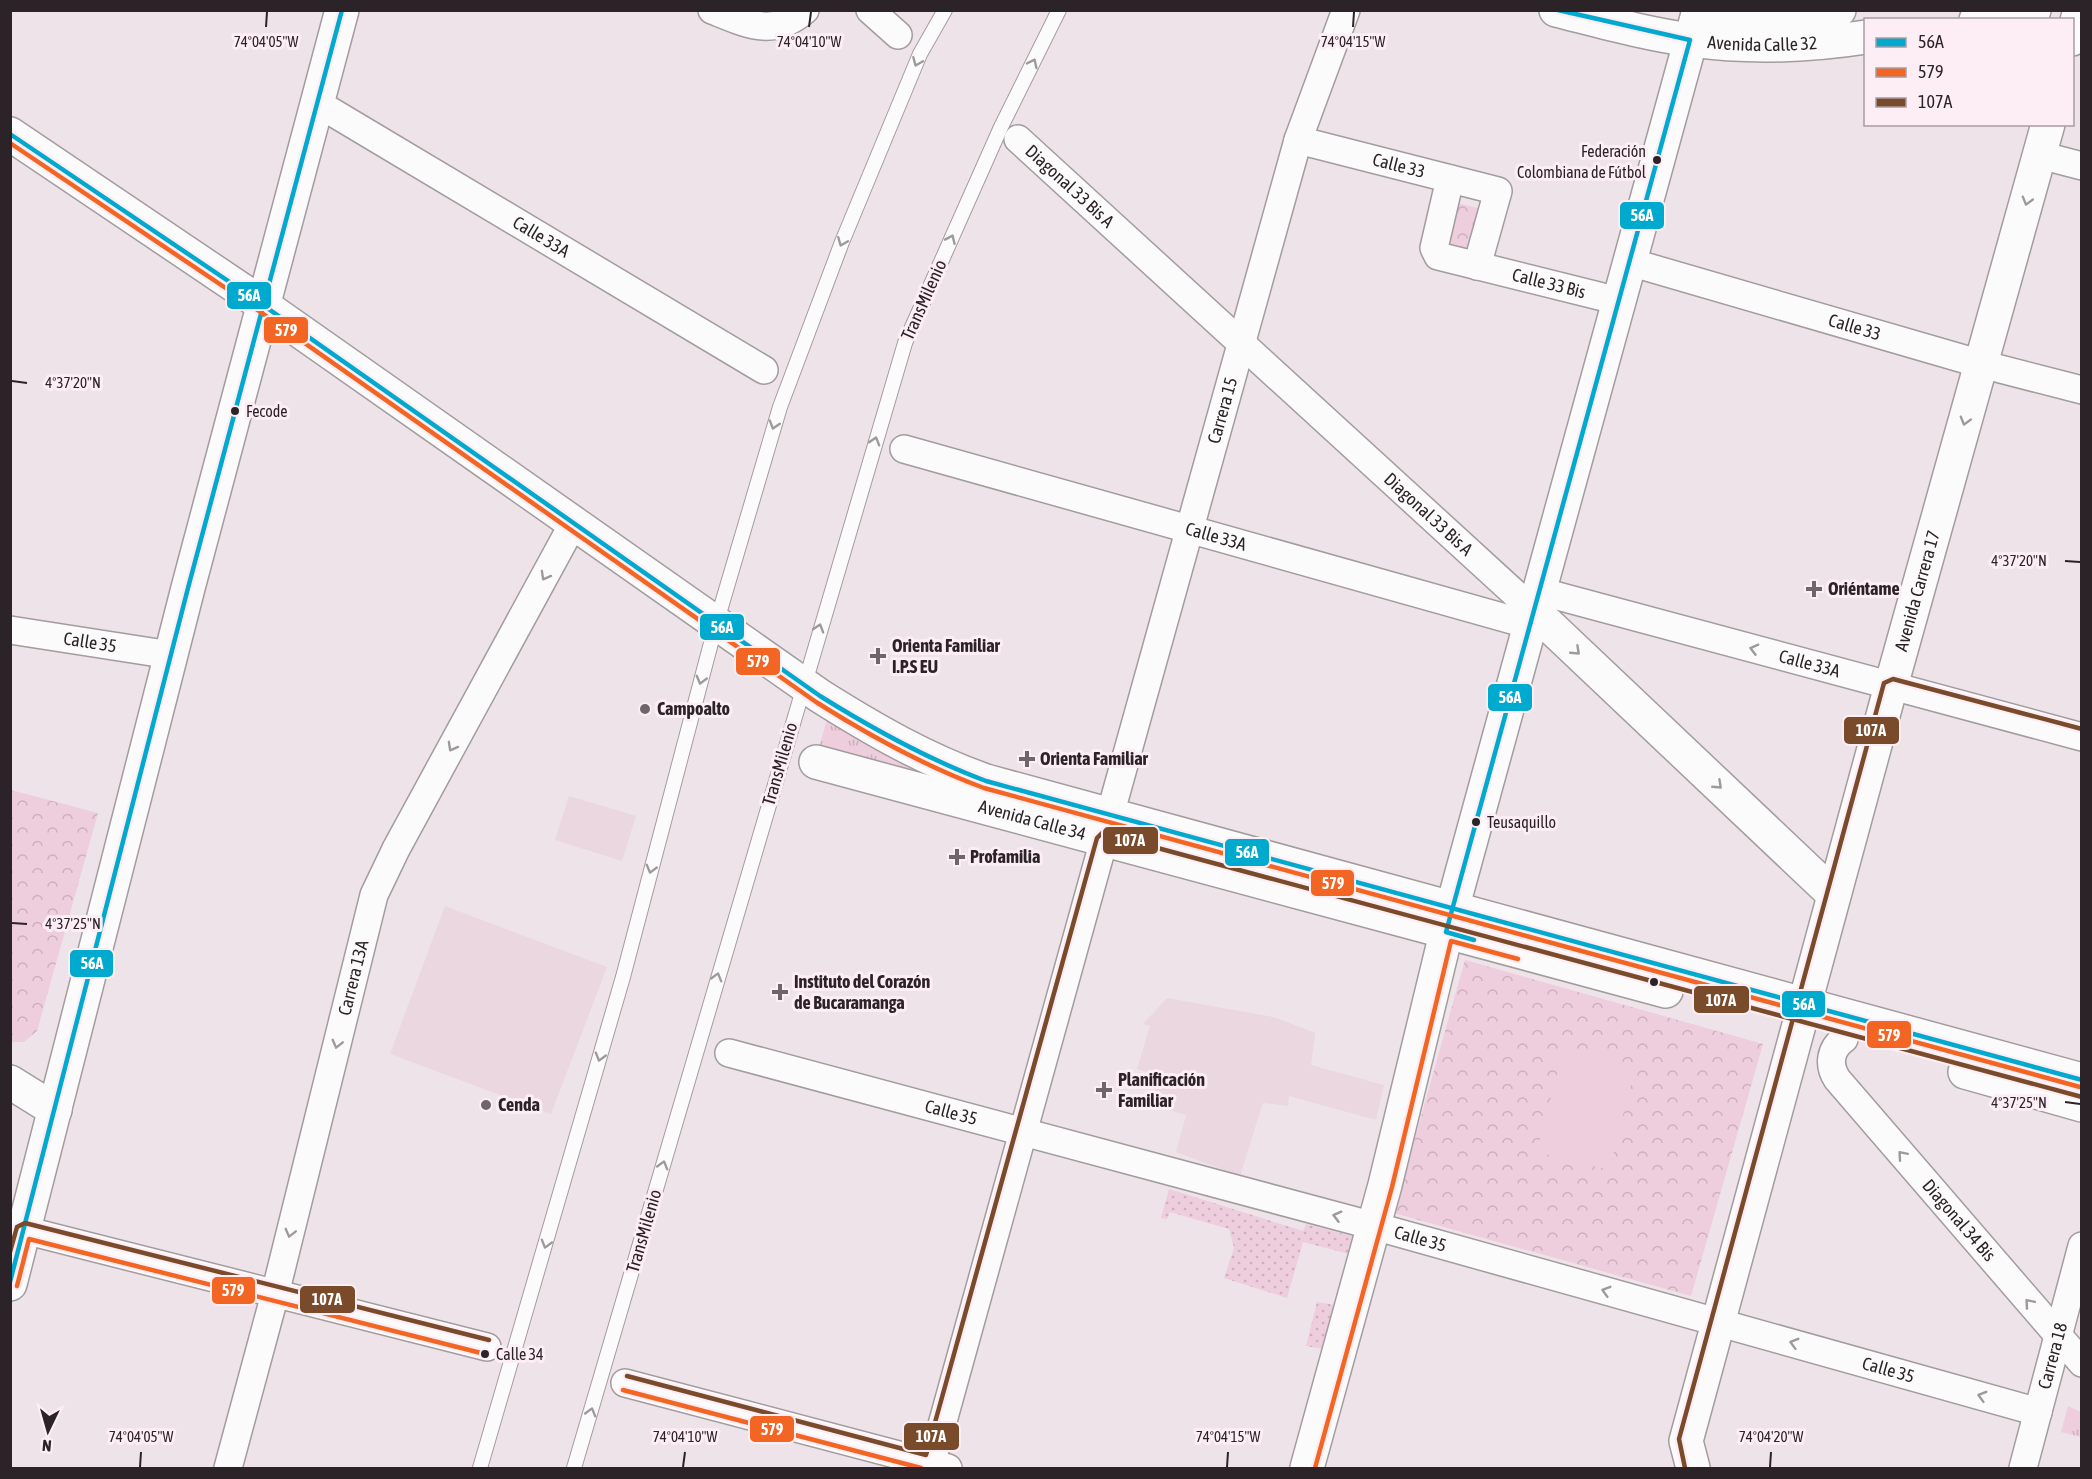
<svg xmlns="http://www.w3.org/2000/svg" width="2092" height="1479" viewBox="0 0 2092 1479" font-family="'Asap Condensed',sans-serif">
	<defs>
		<pattern id="grass-tufts" width="24" height="20" patternUnits="userSpaceOnUse" patternTransform="scale(1.5)"><rect width="24" height="20" fill="#eecddc"/><path d="M3 7l-1-3M5 7V3M7 7l1-3M15 17l-1-3M17 17v-4M19 17l1-3" fill="none" stroke="#ccb0bd"/></pattern>
		<pattern id="park-crowns" width="20" height="18" patternUnits="userSpaceOnUse" patternTransform="scale(1.5)"><rect width="20" height="18" fill="#eecddc"/><path d="M2 6a3 3 0 1 1 6 0M12 15a3 3 0 1 1 6 0" fill="none" stroke="#ccb0bd"/></pattern>
		<pattern id="garden-dots" width="8" height="8" patternUnits="userSpaceOnUse" patternTransform="scale(1.5)"><rect width="8" height="8" fill="#eecddc"/><path d="M2 2h.1M6 6h.1" fill="none" stroke="#ccb0bd" stroke-width="1.8" stroke-linecap="round"/></pattern>
	</defs>
	<rect width="100%" height="100%" fill="#eee3e8"/>
	<g fill="#ebd7e0">
		<polygon points="569,796 636,816 622,861 555,840"/>
		<polygon points="445,906 607,967 551,1114 390,1054"/>
		<polygon points="1167,998 1274,1017 1315,1033 1311,1065 1384,1085 1376,1120 1289,1096 1288,1106 1263,1103 1240,1176 1176,1152 1186,1115 1151,1105 1157,1075 1137,1069 1150,1026 1143,1024"/>
	</g>
	<g fill="url(#grass-tufts)">
		<polygon points="828,716 953,782 818,751"/>
		<polygon points="2068,1406 2081,1412 2081,1437 2061,1432"/>
	</g>
	<g fill="url(#park-crowns)">
		<polygon points="1452,202 1487,210 1474,261 1439,253"/>
		<polygon points="11,790 98,813 37,1031 24,1042 11,1042"/>
		<polygon points="1465,960 1763,1044 1691,1296 1394,1213"/>
	</g>
	<polygon fill="url(#garden-dots)" points="1169,1189 1303,1231 1306,1224 1364,1239 1335,1351 1306,1346 1317,1302 1335,1305 1349,1254 1303,1242 1287,1298 1224,1278 1234,1248 1229,1229 1170,1212 1167,1219 1161,1218"/>
	<polygon fill="#eecddc" points="1564,1047 1636,1065 1609,1170 1537,1152"/>
	<g fill="none" stroke-linecap="round" stroke-linejoin="round">
		<defs>
			<g id="lane">
				<polyline points="480,1468 623,977 716,624 780,407 842,242 920,54 945,10"/>
				<polyline points="574,1468 905,343 1001,127 1059,10"/>
			</g>
			<g id="street">
				<path d="M712,10c35,14 61,28 93,0"/>
				<polyline points="870,10 898,35"/>
				<path id="s1" d="M317,103l447,267"/>
				<path id="s2" d="M1018,139l516,472"/>
				<path id="s3" d="M1298,140l200,51 -21,75"/>
				<polyline points="2040,155 2082,166"/>
				<path id="s4" d="M1450,179l-16,69 4,8 181,45"/>
				<path id="s5" d="M1630,262l351,102 101,26"/>
				<path id="s6" d="M904,449l626,176"/>
				<path id="s7" d="M1539,591l543,146"/>
				<path id="s8" d="M10,630l161,25"/>
				<path id="s9" d="M1110,815l188,-675 48,-130"/>
				<path id="s10" d="M1844,1039c-14,10 -16,26 -7,40l245,284"/>
				<path id="s11" d="M729,1053l645,173 664,186"/>
				<polyline points="24,1230 487,1347"/>
				<polyline points="625,1383 948,1468"/>
				<path id="s12" d="M228,1468l47,-174 99,-399 22,-46 177,-325"/>
				<polyline points="930,1468 1104,840"/>
				<path id="s13" d="M2023,1468l59,-222"/>
			</g>
			<g id="secondary">
				<path id="s14" d="M1556,10c44,11 90,24 135,30 58,8 117,6 175,-3"/>
				<polyline points="1703,10 1756,15 1839,10"/>
				<polyline points="1976,20 2034,10"/>
				<polyline points="2072,39 2080,10"/>
				<path d="M10,134l233,157 577,405c54,34 106,64 166,85l1096,299"/>
				<polyline points="1534,611 1834,895"/>
				<path id="s15" d="M816,762l850,229"/>
				<polyline points="1965,1072 2082,1105"/>
				<polyline points="10,1082 55,1110"/>
				<polyline points="10,1284 188,588 342,10"/>
				<polyline points="1307,1468 1385,1185 1452,909 1699,10"/>
				<path id="s16" d="M1693,1468l-7,-27 205,-755 157,-562"/>
			</g>
		</defs>
		<use href="#lane" stroke="#a39c9f" stroke-width="16"/>
		<use href="#street" stroke="#a39c9f" stroke-width="30"/>
		<use href="#secondary" stroke="#a39c9f" stroke-width="36"/>
		<use href="#lane" stroke="#fcfbfc" stroke-width="14"/>
		<use href="#street" stroke="#fcfbfc" stroke-width="27"/>
		<use href="#secondary" stroke="#fcfbfc" stroke-width="33"/>
		<defs>
			<g id="bus-1">
				<path d="M10,134l233,157 577,405c53,33 107,63 166,85l1096,299"/>
				<polyline points="1474,940 1446,932 1690,40 1558,10"/>
				<polyline points="10,1282 188,588 342,10"/>
			</g>
			<g id="bus-2">
				<path d="M10,143l229,154 577,405c54,34 108,64 168,86l1096,299"/>
				<polyline points="17,1286 29,1239 485,1354"/>
				<polyline points="623,1390 921,1468"/>
				<polyline points="1315,1468 1392,1187 1451,941 1518,959"/>
			</g>
			<g id="bus-3">
				<polyline points="10,1252 17,1227 25,1223 489,1340"/>
				<polyline points="627,1376 926,1455 1097,838 1102,833 2082,1097"/>
				<polyline points="1685,1468 1679,1439 1884,683 1893,679 2082,729"/>
			</g>
		</defs>
		<use href="#bus-1" stroke="#fdedf4" stroke-width="9"/>
		<use href="#bus-2" stroke="#fdedf4" stroke-width="9"/>
		<use href="#bus-3" stroke="#fdedf4" stroke-width="9"/>
		<use href="#bus-1" stroke="#00a9ce" stroke-width="4.5"/>
		<use href="#bus-2" stroke="#f26522" stroke-width="4.5"/>
		<use href="#bus-3" stroke="#7a4b2a" stroke-width="4.5"/>
	</g>
	<defs><path id="oneway-chevron" d="M-2-3.5L2.5 0L-2 3.5" fill="none" stroke-width="1.6" stroke-linecap="round" stroke-linejoin="round" transform="scale(1.5)"/></defs>
	<g stroke="#9e9a9c">
		<use href="#oneway-chevron" transform="translate(917 62) rotate(113)"/>
		<use href="#oneway-chevron" transform="translate(1033 63) rotate(-64)"/>
		<use href="#oneway-chevron" transform="translate(2027 201) rotate(106)"/>
		<use href="#oneway-chevron" transform="translate(951 239) rotate(-66)"/>
		<use href="#oneway-chevron" transform="translate(842 242) rotate(112)"/>
		<use href="#oneway-chevron" transform="translate(1965 421) rotate(106)"/>
		<use href="#oneway-chevron" transform="translate(774 425) rotate(107)"/>
		<use href="#oneway-chevron" transform="translate(875 441) rotate(-73)"/>
		<use href="#oneway-chevron" transform="translate(545 576) rotate(119)"/>
		<use href="#oneway-chevron" transform="translate(819 628) rotate(-73)"/>
		<use href="#oneway-chevron" transform="translate(1754 649) rotate(-165)"/>
		<use href="#oneway-chevron" transform="translate(1576 651) rotate(43)"/>
		<use href="#oneway-chevron" transform="translate(701 680) rotate(105)"/>
		<use href="#oneway-chevron" transform="translate(452 747) rotate(119)"/>
		<use href="#oneway-chevron" transform="translate(1718 785) rotate(43)"/>
		<use href="#oneway-chevron" transform="translate(651 869) rotate(105)"/>
		<use href="#oneway-chevron" transform="translate(717 977) rotate(-74)"/>
		<use href="#oneway-chevron" transform="translate(337 1044) rotate(104)"/>
		<use href="#oneway-chevron" transform="translate(600 1057) rotate(106)"/>
		<use href="#oneway-chevron" transform="translate(1902 1155) rotate(-131)"/>
		<use href="#oneway-chevron" transform="translate(663 1165) rotate(-74)"/>
		<use href="#oneway-chevron" transform="translate(1337 1216) rotate(-165)"/>
		<use href="#oneway-chevron" transform="translate(290 1233) rotate(104)"/>
		<use href="#oneway-chevron" transform="translate(546 1244) rotate(106)"/>
		<use href="#oneway-chevron" transform="translate(1606 1291) rotate(-164)"/>
		<use href="#oneway-chevron" transform="translate(2029 1303) rotate(-131)"/>
		<use href="#oneway-chevron" transform="translate(1794 1343) rotate(-164)"/>
		<use href="#oneway-chevron" transform="translate(1982 1396) rotate(-164)"/>
		<use href="#oneway-chevron" transform="translate(591 1412) rotate(-74)"/>
	</g>
	<path fill="none" stroke="#2b2327" stroke-width="2" d="M266,27l1,-15M809,27l2,-15M1353,27l1,-15M12,381l15,2M2065,561l15,1M12,923l15,1M2065,1102l15,2M140,1467l1,-15M683,1467l2,-15M1227,1467l1,-15M1770,1467l1,-15"/>
	<g fill="#2b2327" stroke="#fdedf4" stroke-width="2">
		<circle cx="1657" cy="160" r="5"/>
		<circle cx="235" cy="411" r="5"/>
		<circle cx="1476" cy="822" r="5"/>
		<circle cx="1654" cy="982" r="5"/>
		<circle cx="485" cy="1354" r="5"/>
	</g>
	<g fill="#6f666b" stroke="#fdedf4" stroke-width="2">
		<path d="M1811 580h6v6h6v6h-6v6h-6v-6h-6v-6h6z"/>
		<path d="M875 647h6v6h6v6h-6v6h-6v-6h-6v-6h6z"/>
		<circle cx="645" cy="709" r="6"/>
		<path d="M1024 750h6v6h6v6h-6v6h-6v-6h-6v-6h6z"/>
		<path d="M954 848h6v6h6v6h-6v6h-6v-6h-6v-6h6z"/>
		<path d="M777 983h6v6h6v6h-6v6h-6v-6h-6v-6h6z"/>
		<path d="M1101 1081h6v6h6v6h-6v6h-6v-6h-6v-6h6z"/>
		<circle cx="486" cy="1105" r="6"/>
	</g>
	<g text-anchor="middle" stroke-width="6" stroke-linejoin="round" paint-order="stroke">
		<g font-size="16" fill="#2b2327" stroke="#fdedf4" text-anchor="start">
			<text x="1646" y="157" text-anchor="end">Federación<tspan x="1646" dy="21">Colombiana de Fútbol</tspan></text>
			<text x="246" y="417">Fecode</text>
			<text x="1487" y="828">Teusaquillo</text>
			<text x="496" y="1360">Calle 34</text>
		</g>
		<g font-size="18" fill="#2b2327" stroke="#fdedf4">
			<text dy="6" stroke="none"><textPath href="#s14" startOffset="210">Avenida Calle 32</textPath></text>
			<text dy="6" stroke="none"><textPath href="#s3" startOffset="104">Calle 33</textPath></text>
			<text dy="6" stroke="none"><textPath href="#s2" startOffset="70">Diagonal 33 Bis A</textPath></text>
			<text dy="6" stroke="none"><textPath href="#s1" startOffset="261">Calle 33A</textPath></text>
			<text dy="6" stroke="none"><textPath href="#s4" startOffset="194">Calle 33 Bis</textPath></text>
			<text transform="translate(924 300) rotate(-66)" y="6">TransMilenio</text>
			<text dy="6" stroke="none"><textPath href="#s5" startOffset="234">Calle 33</textPath></text>
			<text dy="6" stroke="none"><textPath href="#s9" startOffset="420">Carrera 15</textPath></text>
			<text dy="6" stroke="none"><textPath href="#s2" startOffset="556">Diagonal 33 Bis A</textPath></text>
			<text dy="6" stroke="none"><textPath href="#s6" startOffset="324">Calle 33A</textPath></text>
			<text dy="6" stroke="none"><textPath href="#s16" startOffset="909">Avenida Carrera 17</textPath></text>
			<text dy="6" stroke="none"><textPath href="#s8" startOffset="81">Calle 35</textPath></text>
			<text dy="6" stroke="none"><textPath href="#s7" startOffset="280">Calle 33A</textPath></text>
			<text transform="translate(780 764) rotate(-74)" y="6">TransMilenio</text>
			<text dy="6" stroke="none"><textPath href="#s15" startOffset="224">Avenida Calle 34</textPath></text>
			<text dy="6" stroke="none"><textPath href="#s12" startOffset="506">Carrera 13A</textPath></text>
			<text dy="6" stroke="none"><textPath href="#s11" startOffset="230">Calle 35</textPath></text>
			<text dy="6" stroke="none"><textPath href="#s10" startOffset="232">Diagonal 34 Bis</textPath></text>
			<text transform="translate(644 1231) rotate(-74)" y="6">TransMilenio</text>
			<text dy="6" stroke="none"><textPath href="#s11" startOffset="716">Calle 35</textPath></text>
			<text dy="6" stroke="none"><textPath href="#s13" startOffset="116">Carrera 18</textPath></text>
			<text dy="6" stroke="none"><textPath href="#s11" startOffset="1202">Calle 35</textPath></text>
		</g>
		<g font-size="18" font-weight="bold" fill="#2b2327" stroke="#fdedf4" text-anchor="start">
			<text x="1828" y="595">Oriéntame</text>
			<text x="892" y="652">Orienta Familiar<tspan x="892" dy="21">I.P.S EU</tspan></text>
			<text x="657" y="715">Campoalto</text>
			<text x="1040" y="765">Orienta Familiar</text>
			<text x="970" y="863">Profamilia</text>
			<text x="794" y="988">Instituto del Corazón<tspan x="794" dy="21">de Bucaramanga</tspan></text>
			<text x="1118" y="1086">Planificación<tspan x="1118" dy="21">Familiar</tspan></text>
			<text x="498" y="1111">Cenda</text>
		</g>
	</g>
	<g font-size="15" text-anchor="middle" fill="#2b2327" stroke="#fdedf4" stroke-width="6" stroke-linejoin="round" paint-order="stroke">
		<text x="266" y="47">74°04'05"W</text>
		<text x="809" y="47">74°04'10"W</text>
		<text x="1353" y="47">74°04'15"W</text>
		<text x="73" y="388">4°37'20"N</text>
		<text x="2019" y="566">4°37'20"N</text>
		<text x="73" y="929">4°37'25"N</text>
		<text x="2019" y="1108">4°37'25"N</text>
		<text x="141" y="1442">74°04'05"W</text>
		<text x="685" y="1442">74°04'10"W</text>
		<text x="1228" y="1442">74°04'15"W</text>
		<text x="1771" y="1442">74°04'20"W</text>
	</g>
	<g stroke="#fdedf4" stroke-width="2">
		<rect x="1619" y="201" width="46" height="29" rx="6" fill="#00a9ce"/>
		<rect x="226" y="281" width="46" height="29" rx="6" fill="#00a9ce"/>
		<rect x="263" y="316" width="46" height="28" rx="6" fill="#f26522"/>
		<rect x="699" y="613" width="46" height="28" rx="6" fill="#00a9ce"/>
		<rect x="735" y="647" width="46" height="29" rx="6" fill="#f26522"/>
		<rect x="1487" y="683" width="46" height="29" rx="6" fill="#00a9ce"/>
		<rect x="1843" y="716" width="57" height="29" rx="6" fill="#7a4b2a"/>
		<rect x="1102" y="826" width="57" height="29" rx="6" fill="#7a4b2a"/>
		<rect x="1224" y="838" width="46" height="29" rx="6" fill="#00a9ce"/>
		<rect x="1310" y="869" width="45" height="28" rx="6" fill="#f26522"/>
		<rect x="69" y="949" width="45" height="29" rx="6" fill="#00a9ce"/>
		<rect x="1693" y="985" width="57" height="29" rx="6" fill="#7a4b2a"/>
		<rect x="1781" y="990" width="45" height="28" rx="6" fill="#00a9ce"/>
		<rect x="1866" y="1020" width="46" height="29" rx="6" fill="#f26522"/>
		<rect x="211" y="1276" width="45" height="29" rx="6" fill="#f26522"/>
		<rect x="299" y="1285" width="57" height="29" rx="6" fill="#7a4b2a"/>
		<rect x="749" y="1415" width="46" height="28" rx="6" fill="#f26522"/>
		<rect x="903" y="1422" width="57" height="29" rx="6" fill="#7a4b2a"/>
	</g>
	<g font-size="16" text-anchor="middle" font-weight="bold" fill="#fff">
		<text x="1642" y="221">56A</text>
		<text x="249" y="301">56A</text>
		<text x="286" y="336">579</text>
		<text x="722" y="633">56A</text>
		<text x="758" y="667">579</text>
		<text x="1510" y="703">56A</text>
		<text x="1871" y="736">107A</text>
		<text x="1130" y="846">107A</text>
		<text x="1247" y="858">56A</text>
		<text x="1333" y="889">579</text>
		<text x="92" y="969">56A</text>
		<text x="1721" y="1006">107A</text>
		<text x="1804" y="1010">56A</text>
		<text x="1889" y="1041">579</text>
		<text x="233" y="1296">579</text>
		<text x="327" y="1305">107A</text>
		<text x="772" y="1435">579</text>
		<text x="931" y="1442">107A</text>
	</g>
	<rect width="2092" height="1479" fill="none" stroke="#2b2327" stroke-width="24"/>
	<rect x="1864" y="18" width="210" height="108" fill="#fdedf4" stroke="#a99ca2" stroke-width="1.5"/>
	<rect x="1876" y="38" width="30" height="9" fill="#00a9ce" stroke="#a99ca2" stroke-width="1.5"/>
	<text x="1918" y="48" font-size="18" fill="#2b2327">56A</text>
	<rect x="1876" y="68" width="30" height="9" fill="#f26522" stroke="#a99ca2" stroke-width="1.5"/>
	<text x="1918" y="78" font-size="18" fill="#2b2327">579</text>
	<rect x="1876" y="98" width="30" height="9" fill="#7a4b2a" stroke="#a99ca2" stroke-width="1.5"/>
	<text x="1918" y="108" font-size="18" fill="#2b2327">107A</text>
	<g transform="translate(48 1431) rotate(185)" stroke="#fdedf4" stroke-width="4.5" paint-order="stroke">
	<path d="M0-4.5L10 22L0 15L-10 22Z" fill="#2b2327"/>
	<text y="-9" font-size="16" font-weight="bold" text-anchor="middle" fill="#2b2327">N</text>
	</g>
</svg>
